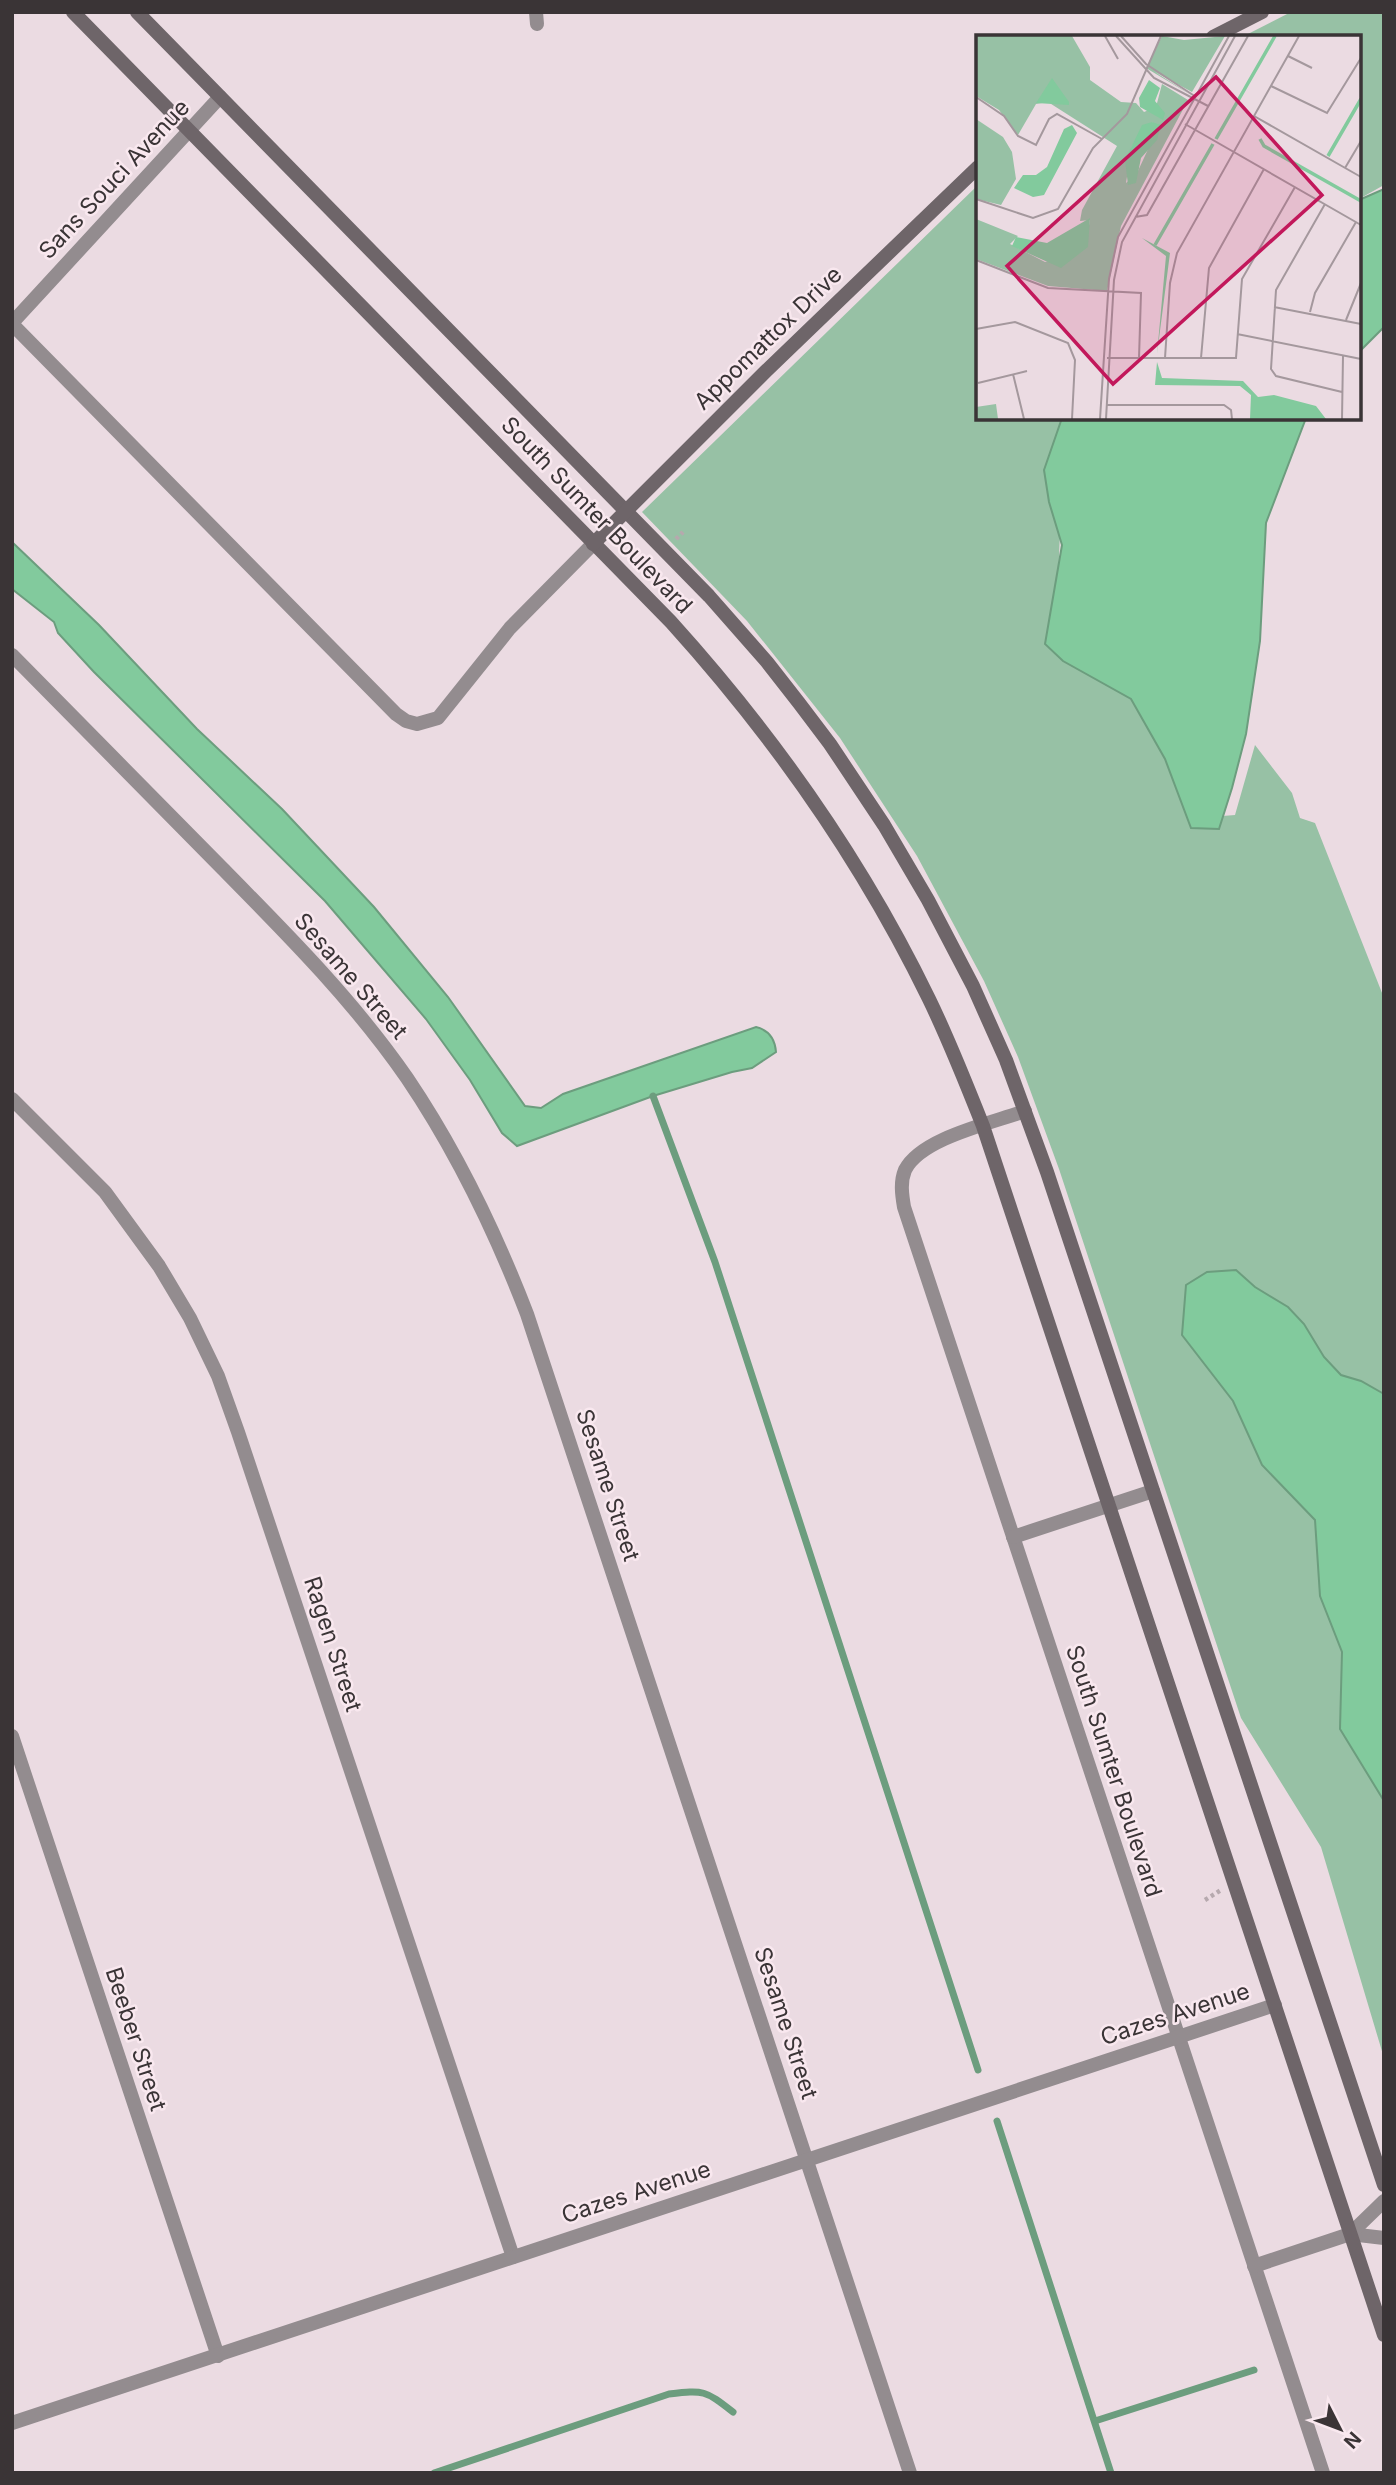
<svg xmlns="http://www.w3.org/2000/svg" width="1396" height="2485" viewBox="0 0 1396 2485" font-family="Inter,sans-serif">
	<rect width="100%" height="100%" fill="#ebdbe2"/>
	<g fill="#97c1a5">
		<polygon points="1291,12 1384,12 1384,185 1359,199 1359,37 1242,37"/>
		<polygon points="978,185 978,418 1084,418 1060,532 1056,627 1111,668 1210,817 1235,815 1255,745 1292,793 1300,818 1315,823 1384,998 1384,1394 1361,1381 1341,1375 1324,1357 1304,1324 1288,1307 1255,1287 1236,1270 1182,1335 1233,1401 1262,1465 1315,1520 1320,1596 1342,1652 1340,1729 1384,1801 1384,2058 1321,1847 1241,1718 1059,1169 1018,1057 984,981 917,856 840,738 747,621 642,512"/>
	</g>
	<g fill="#82ca9d" stroke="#6c9d7e" stroke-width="2">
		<polygon points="1384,189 1384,327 1359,352 1359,200"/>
		<polygon points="1062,418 1306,418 1266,523 1260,641 1246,734 1232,788 1219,829 1191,828 1165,759 1131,699 1063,661 1045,644 1062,545 1049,502 1044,470"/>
		<path d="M12,542l87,83 98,104 85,80 92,98 74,90 77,109 16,2 22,-14 193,-67c13,3 19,12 20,25l-24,16 -20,4 -79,24 -136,50 -15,-13 -32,-53 -44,-61 -101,-118 -231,-229 -36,-39 -4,-11 -42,-33z"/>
		<polygon points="1236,1270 1255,1287 1288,1307 1304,1324 1324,1357 1341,1375 1361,1381 1384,1394 1384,1801 1340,1729 1342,1652 1320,1596 1315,1520 1262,1465 1233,1401 1182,1335 1186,1285 1207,1272"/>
	</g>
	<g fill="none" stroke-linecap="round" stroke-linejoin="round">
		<g stroke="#6c9d7e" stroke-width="7">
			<polyline points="653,1096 715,1262 978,2070"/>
			<polyline points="997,2121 1111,2473"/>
			<polyline points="1095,2421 1254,2370"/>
			<path d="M434,2473l235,-79c35,-4 36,-4 64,18"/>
		</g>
		<g stroke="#b6a9ae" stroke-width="4.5" stroke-dasharray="3.5 3.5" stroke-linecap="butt">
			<polyline points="676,539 683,532"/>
			<polyline points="1205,1900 1221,1890"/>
		</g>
		<g stroke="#938c8f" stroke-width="14">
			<polyline points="536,12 537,24"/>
			<polyline points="12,323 220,97"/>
			<polyline points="12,324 396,714 406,721 417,724 438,718 510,628 593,544"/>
			<path d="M12,655c70,71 139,141 209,212 66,67 132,133 186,211 50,74 88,153 120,236l383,1159"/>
			<polyline points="12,1099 105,1192 159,1266 190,1318 218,1376 238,1432 513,2257"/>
			<path d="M1025,1111c-33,12 -104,27 -120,59 -5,12 -3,25 -1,37l419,1266"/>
			<polyline points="1013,1537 1153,1491"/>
			<polyline points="12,1736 218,2356"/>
			<polyline points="1350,2234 1384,2238"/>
			<polyline points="1254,2266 1350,2234 1384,2201"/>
			<polyline points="12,2423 1275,2005"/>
		</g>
		<g stroke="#6e6569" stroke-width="14">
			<path d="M73,12l598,610c103,114 191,239 258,377 20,41 37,84 54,127l401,1209"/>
			<polyline points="137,12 709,596 767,662 799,703 830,744 884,825 928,900 973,986 1006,1060 1047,1172 1384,2185"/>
			<polyline points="1213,37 1262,12"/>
			<polyline points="593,544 766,371 978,167"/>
		</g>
	</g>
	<g text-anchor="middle" stroke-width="5" stroke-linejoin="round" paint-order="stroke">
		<g font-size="23" fill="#3a3436" stroke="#f9e8ef">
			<text transform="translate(114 179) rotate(-47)" y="8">Sans Souci Avenue</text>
			<text transform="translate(768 338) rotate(-44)" y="8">Appomattox Drive</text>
			<text transform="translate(597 515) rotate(46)" y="8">South Sumter Boulevard</text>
			<text transform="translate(351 976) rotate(49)" y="8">Sesame Street</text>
			<text transform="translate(608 1485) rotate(72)" y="8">Sesame Street</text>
			<text transform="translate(333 1644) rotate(72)" y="8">Ragen Street</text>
			<text transform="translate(1114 1771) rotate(72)" y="8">South Sumter Boulevard</text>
			<text transform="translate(1175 2014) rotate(-18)" y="8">Cazes Avenue</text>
			<text transform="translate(786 2023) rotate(72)" y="8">Sesame Street</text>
			<text transform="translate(136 2039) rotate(72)" y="8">Beeber Street</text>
			<text transform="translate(636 2192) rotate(-18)" y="8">Cazes Avenue</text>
		</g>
	</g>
	<g transform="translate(976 35)">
		<rect width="385" height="385" fill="#ebdbe2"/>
		<path d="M0,1h96l18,31v13l31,22 15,1 8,9 12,-5 6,-23 26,16 -67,126 -14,65 -59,-5 -72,-27v-40l42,17 -8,8 35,18 32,-8 8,-7 5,-27 -10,1 2,-11 35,-64 -69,-44 -12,2 -18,31 -19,-25 -23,-14zM177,87l-3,23 -13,28 -11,10 6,-37zM186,1l22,4 41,-4 -33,56 -37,-20 36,23 -45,-27zM0,84l27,18 9,15 4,27 -15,26 -25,-6zM20,369l2,15h-22v-12z" fill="#97c1a5" fill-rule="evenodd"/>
		<path d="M76,43l17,24v3l-33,-2zM173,45l11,8 -5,13 10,12 -2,7 -23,-13 -1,-9zM176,87l9,3 -4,15 -16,18 -5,25 -8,2 -3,-25 17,-35zM96,90l5,8 -33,62 -11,2 -19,-9 9,-13h13l11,-8 17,-38zM114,183l-2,29 -27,21 -49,-22 4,-9 31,6zM166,203l28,15 -13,101 9,-98zM181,327l5,16 81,3 15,16 16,-2 42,11 10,13h-76l1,-24 -11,-9 -85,-1z" fill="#82ca9d"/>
		<path fill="none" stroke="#82ca9d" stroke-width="3.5" d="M240,104l59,-103M284,104l4,7 97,55M352,121l33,-57M179,210l58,-101"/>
		<path fill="none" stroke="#a4989d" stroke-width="2" d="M129,1l13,23M140,1l38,42 54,28M145,1l25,28 50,33M312,21l24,12M295,51l56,27 34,-55M0,62l28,19 14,20 18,9 13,-26 8,-5 45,25M278,81l107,61M209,89l176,101M369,133l16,-27M0,164l57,19 25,-9 35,-61 34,-34 34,-78M349,169l-49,86 -5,79 5,7 66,16M159,182l12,-2 101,-179M0,225l72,28 93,5 -2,65M298,272l87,17M334,277l5,-19 41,-71M370,285l15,-37M0,294l39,-7 53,21 7,17 -3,59M261,299l124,25M131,323h129l6,-79 53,-92M189,323l5,-75 7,-30 122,-217M225,323l8,-90 55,-99M37,339l11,45M2,348l49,-12M131,370h117l7,5 1,9M124,384l9,-140 9,-42 111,-201M130,384l8,-139 8,-38 113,-206M366,384l1,-63"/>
		<path fill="#c2185b" fill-opacity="0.15" stroke="#c2185b" stroke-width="3.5" d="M240,42l106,118 -209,189 -106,-118z"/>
		<rect width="385" height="385" fill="none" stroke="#3a3436" stroke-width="3.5"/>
	</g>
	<rect width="1396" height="2485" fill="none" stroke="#3a3436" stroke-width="28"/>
	<g transform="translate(1340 2429) rotate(132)" stroke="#f9e8ef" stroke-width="5" paint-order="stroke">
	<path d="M0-5L12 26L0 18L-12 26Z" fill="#3a3436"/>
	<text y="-10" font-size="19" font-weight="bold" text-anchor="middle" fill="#3a3436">N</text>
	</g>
</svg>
